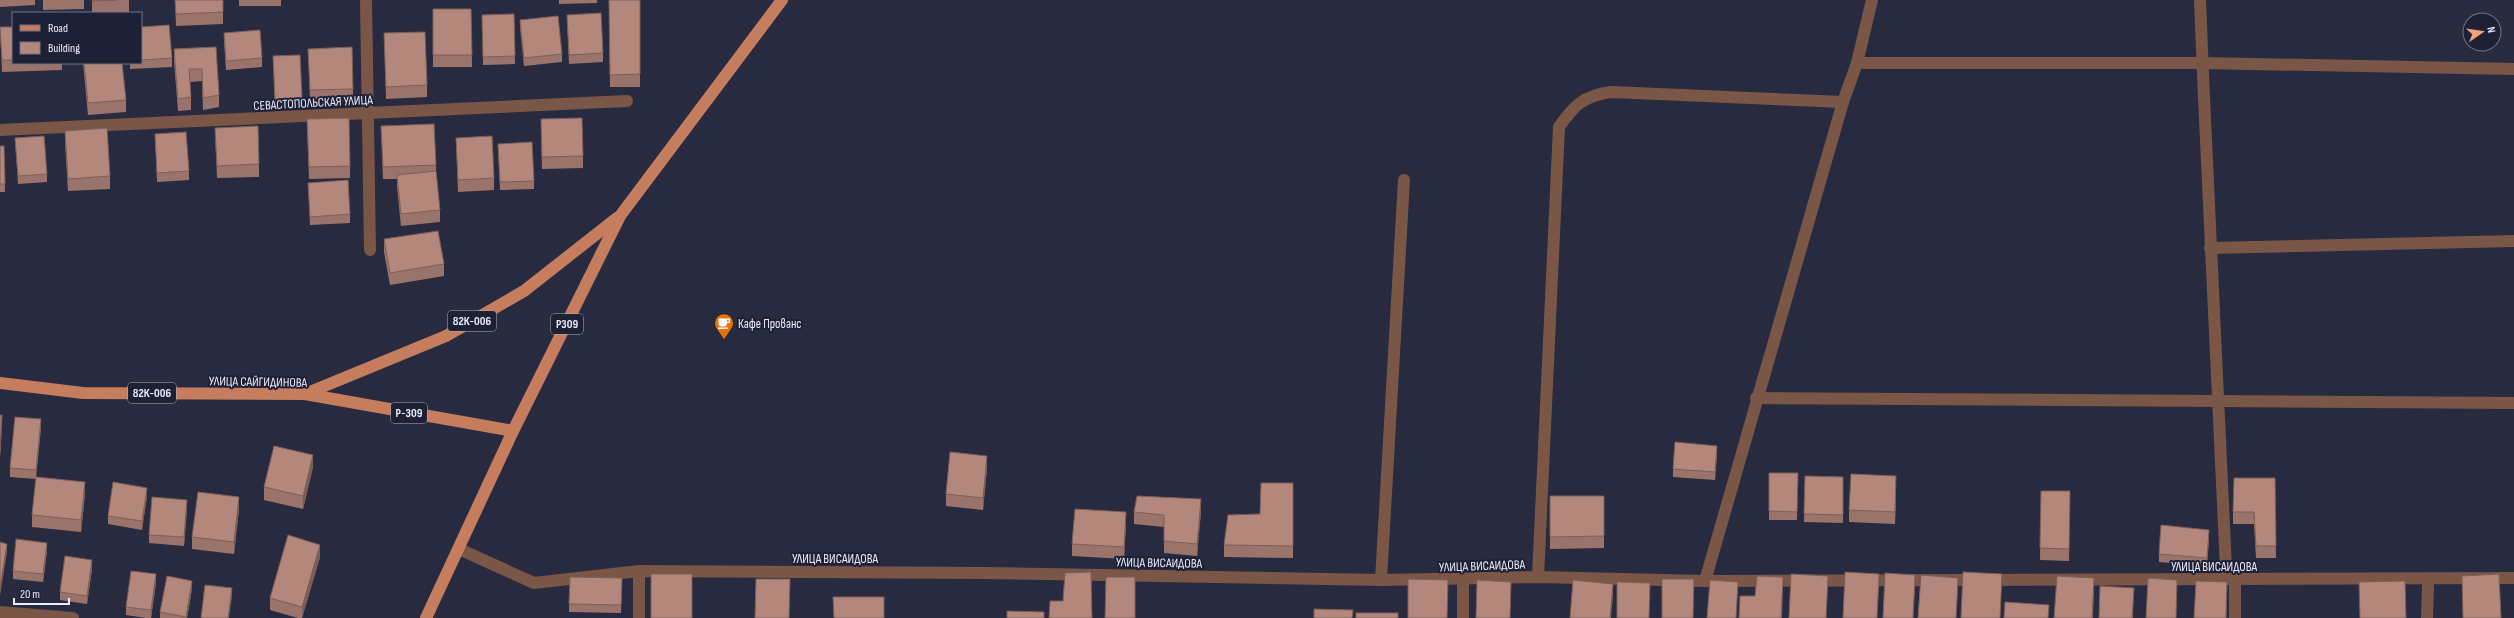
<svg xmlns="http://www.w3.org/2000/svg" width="2514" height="618" viewBox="0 0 2514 618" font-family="'Sofia Sans Condensed',sans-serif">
	<rect width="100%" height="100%" fill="#282b40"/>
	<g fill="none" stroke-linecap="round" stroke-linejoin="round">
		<g stroke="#7a5647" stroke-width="12">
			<polyline points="366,0 370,250"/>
			<path d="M2200,0c7,190 19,380 26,569l9,11v38"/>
			<polyline points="1857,63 2202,63 2514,69"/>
			<polyline points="0,130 627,101"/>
			<polyline points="2210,248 2514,241"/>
			<polyline points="1756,398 2514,403"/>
			<polyline points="459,549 534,583 639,571 983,573 1381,580 1538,577 1705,581 2514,578"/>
			<polyline points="639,571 639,618"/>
			<path d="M1538,577l21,-450c16,-23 25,-31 52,-35l232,10"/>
			<polyline points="1381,580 1404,180"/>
			<polyline points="1463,580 1463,618"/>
			<polyline points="1705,581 1843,102 1857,63 1872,0"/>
			<polyline points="0,612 73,618"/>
			<polyline points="2427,618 2428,586"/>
		</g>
		<g stroke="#c57d5e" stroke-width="12">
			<polyline points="0,383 83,393 305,394 513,431"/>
			<polyline points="305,394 446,336 524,291 617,218"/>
			<polyline points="426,618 513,431 620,216 782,0"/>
		</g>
	</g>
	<g fill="#9a746b">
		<polygon points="0,0 35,0 35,5 0,7"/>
		<polygon points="43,0 84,0 84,9 43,10"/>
		<polygon points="92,0 129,0 129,12 92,13"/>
		<polygon points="175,0 223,0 223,24 176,26"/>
		<rect x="239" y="0" width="42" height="6"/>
		<polygon points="559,0 597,0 597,3 559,4"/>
		<polygon points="609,0 640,0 640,87 610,87"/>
		<polygon points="433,9 471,9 472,67 433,67"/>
		<polygon points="514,14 515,64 483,65 482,15"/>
		<polygon points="567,15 603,53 603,62 569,64"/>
		<polygon points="520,20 562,54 562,62 524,66 520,28"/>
		<polygon points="0,27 13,27 13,63 62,63 62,70 2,72"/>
		<polygon points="141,27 172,58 172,67 130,69 130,63 141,63"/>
		<polygon points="224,33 262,58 262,67 226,70 224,41"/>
		<polygon points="384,33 427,85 427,97 386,99"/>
		<polygon points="216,47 219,95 219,107 203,110 202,81 190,82 191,97 191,110 178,111 174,62 174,49"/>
		<polygon points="308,49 353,89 353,101 310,102"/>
		<polygon points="273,56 302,98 302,106 275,107"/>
		<polygon points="83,63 122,63 126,100 126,112 88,115"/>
		<polygon points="307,119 350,166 350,178 309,179"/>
		<polygon points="541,119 583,156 583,168 542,169"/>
		<polygon points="381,126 436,165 436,172 440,210 440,222 401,226 397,187 397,179 383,179"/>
		<polygon points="215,128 259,164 259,177 217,178"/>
		<polygon points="65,131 110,176 110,189 68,191 65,143"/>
		<polygon points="155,134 189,171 189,180 157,182"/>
		<polygon points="15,138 47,174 47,182 18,184"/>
		<polygon points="456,138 494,178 494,190 458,192"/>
		<polygon points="498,144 534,181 534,189 500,190"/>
		<polygon points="0,146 4,146 5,192 0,192"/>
		<polygon points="308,183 350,214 350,223 310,225"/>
		<polygon points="384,239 444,264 444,276 390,285 384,252"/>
		<polygon points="41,428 36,477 85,494 81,532 32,527 32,515 36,479 10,477 10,468"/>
		<polygon points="1717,454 1715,480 1673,477 1673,469"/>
		<polygon points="313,467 303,509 264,500 264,487"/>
		<polygon points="987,468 983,510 946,506 946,494"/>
		<polygon points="1769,473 1798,473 1797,520 1769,520"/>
		<polygon points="1805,476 1843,477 1843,523 1804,522"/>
		<polygon points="2275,478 2276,558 2256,558 2254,524 2233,524 2233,512"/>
		<polygon points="1293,483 1293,558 1224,557 1224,545 1260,514"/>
		<polygon points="1896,488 1895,524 1849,522 1849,510"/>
		<polygon points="2041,491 2070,491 2069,561 2040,560"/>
		<polygon points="147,496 142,530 108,524 108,516"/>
		<polygon points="1550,496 1604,496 1604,548 1550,549"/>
		<polygon points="187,509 184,546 149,543 149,535"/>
		<polygon points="239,509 234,554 192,549 192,537"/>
		<polygon points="1201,511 1197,556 1164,553 1164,527 1134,524 1134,512"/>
		<polygon points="1126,524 1124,559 1072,556 1072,544"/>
		<polygon points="2209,538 2207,566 2159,562 2159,554"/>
		<polygon points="47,551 43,582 13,579 13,571"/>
		<polygon points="320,557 302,618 298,618 270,610 270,598"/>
		<polygon points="92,569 87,604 60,600 60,592"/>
		<polygon points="622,578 621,613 569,612 569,604"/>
		<polygon points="156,583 151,618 146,618 126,615 126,607"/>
		<polygon points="192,589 187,618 160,618 160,612"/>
	</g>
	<g fill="#7d5e57">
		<polygon points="2,415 2,423 0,460 0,452"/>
		<polygon points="41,419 41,428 36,479 36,470"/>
		<polygon points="1717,446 1717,454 1715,480 1715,472"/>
		<polygon points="313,455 313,467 303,509 303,496"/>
		<polygon points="987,456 987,468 983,510 983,498"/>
		<polygon points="1896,476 1896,488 1895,524 1895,512"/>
		<polygon points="85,482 85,494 81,532 81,520"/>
		<polygon points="147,488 147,496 142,530 142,521"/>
		<polygon points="239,497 239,509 234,554 234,542"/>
		<polygon points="1201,499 1201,511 1197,556 1197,544"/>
		<polygon points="187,500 187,509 184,546 184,537"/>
		<polygon points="1126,512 1126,524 1124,559 1124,547"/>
		<polygon points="2209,530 2209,538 2207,566 2207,558"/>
		<polygon points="47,543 47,551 43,582 43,574"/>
		<polygon points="7,544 7,552 0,596 0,588"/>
		<polygon points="320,545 320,557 302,618 302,607"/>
		<polygon points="92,560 92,569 87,604 87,596"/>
		<polygon points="156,574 156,583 151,618 151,610"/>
		<polygon points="1879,574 1879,586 1877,618"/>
		<polygon points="1915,575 1915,587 1913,618"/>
		<polygon points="1783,577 1783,589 1782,618 1781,618"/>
		<polygon points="1958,578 1958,590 1956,618"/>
		<polygon points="2094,578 2094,591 2093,618 2092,618"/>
		<polygon points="192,581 192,589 187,618 186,618"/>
		<polygon points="1613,584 1613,596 1611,618 1610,618"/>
		<polygon points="232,588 232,597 229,618 228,618"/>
		<polygon points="2134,588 2133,618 2132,618"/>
	</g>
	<g fill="#b3877c" stroke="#7d5e57">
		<polygon points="92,0 117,0 92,1"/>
		<polygon points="175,0 223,0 223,12 176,14"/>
		<polygon points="609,0 640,0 640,74 610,75"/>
		<polygon points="433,9 471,9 472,55 433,55"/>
		<polygon points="601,13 603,53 569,55 567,15"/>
		<polygon points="514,14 515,56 483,57 482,15"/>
		<polygon points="558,16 562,54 524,58 520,20"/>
		<polygon points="169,25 172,58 141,60 141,27"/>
		<polygon points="0,27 13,27 13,60 2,60"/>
		<polygon points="260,30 262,58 226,61 224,33"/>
		<polygon points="425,32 427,85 386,87 384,33"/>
		<polygon points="216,47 219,95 203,98 202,69 189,69 191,97 178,99 174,49"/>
		<polygon points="352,47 353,89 310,90 308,49"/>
		<polygon points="300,55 302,98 275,99 273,56"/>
		<polygon points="84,63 122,63 126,100 88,103"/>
		<polygon points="349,118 350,166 309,167 307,119"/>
		<polygon points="582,118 583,156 542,157 541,119"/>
		<polygon points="434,124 436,165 383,167 381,126"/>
		<polygon points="258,126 259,164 217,166 215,128"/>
		<polygon points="107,128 110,176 68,179 65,131"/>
		<polygon points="186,132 189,171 157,173 155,134"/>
		<polygon points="44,136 47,174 18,176 15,138"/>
		<polygon points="492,136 494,178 458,180 456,138"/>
		<polygon points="532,142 534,181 500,182 498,144"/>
		<polygon points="0,146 4,146 5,184 0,184"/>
		<polygon points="436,171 440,210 401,214 397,175"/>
		<polygon points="348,180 350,214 310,217 308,183"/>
		<polygon points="438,231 444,264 390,273 384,239"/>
		<polygon points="0,415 2,415 0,452"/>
		<polygon points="15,417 41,419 36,470 10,468"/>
		<polygon points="1675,442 1717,446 1715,472 1673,469"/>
		<polygon points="274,446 313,455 303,496 264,487"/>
		<polygon points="950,452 987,456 983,498 946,494"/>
		<polygon points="1769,473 1798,473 1797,512 1769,511"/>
		<polygon points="1851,474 1896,476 1895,512 1849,510"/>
		<polygon points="1805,476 1843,477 1843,515 1804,514"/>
		<polygon points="36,477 85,482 81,520 32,515"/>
		<polygon points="2234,478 2275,478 2276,546 2256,546 2254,512 2233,512"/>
		<polygon points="113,482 147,488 142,521 108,516"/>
		<polygon points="1261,483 1293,483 1293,546 1224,545 1228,515 1260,514"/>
		<polygon points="2041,491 2070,491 2069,549 2040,548"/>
		<polygon points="198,492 239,497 234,542 192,537"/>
		<polygon points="1137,496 1201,499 1197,544 1164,541 1164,515 1134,512"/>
		<polygon points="1550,496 1604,496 1604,536 1550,537"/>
		<polygon points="152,497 187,500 184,537 149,535"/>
		<polygon points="1075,509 1126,512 1124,547 1072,544"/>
		<polygon points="2161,525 2209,530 2207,558 2159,554"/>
		<polygon points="288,535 320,545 302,607 270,598"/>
		<polygon points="16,539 47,543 43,574 13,571"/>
		<polygon points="0,542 7,544 0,588"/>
		<polygon points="65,556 92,560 87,596 60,592"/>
		<polygon points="131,571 156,574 151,610 126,607"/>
		<polygon points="1091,572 1092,618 1049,618 1050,601 1063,601 1065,573"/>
		<polygon points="1845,572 1879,574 1877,618 1843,618"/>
		<polygon points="1963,572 2002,574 2000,618 1961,618"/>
		<polygon points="1885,573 1915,575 1913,618 1883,618"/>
		<rect x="651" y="574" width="41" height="44"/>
		<polygon points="1791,574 1828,576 1826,618 1789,618"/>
		<polygon points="2499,574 2501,618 2463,618 2462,576"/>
		<polygon points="1921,575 1958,578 1956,618 1918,618"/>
		<polygon points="167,576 192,581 186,617 160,612"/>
		<polygon points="1757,576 1783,577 1781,618 1739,618 1740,596 1755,596"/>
		<polygon points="2057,576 2094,578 2092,618 2054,618"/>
		<polygon points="570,577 622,578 621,605 569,604"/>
		<polygon points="1106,577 1135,577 1135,618 1105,618"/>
		<polygon points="2148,578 2177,580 2176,618 2146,618"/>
		<polygon points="756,579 790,579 789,618 755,618"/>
		<polygon points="1408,579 1448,580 1447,618 1408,618"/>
		<polygon points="1662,579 1694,579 1693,618 1662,618"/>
		<polygon points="1477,580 1511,582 1510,618 1476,618"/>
		<polygon points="1573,580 1613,584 1610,618 1570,618"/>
		<polygon points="1710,580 1738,582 1736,618 1707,618"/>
		<polygon points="2196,581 2227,582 2226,618 2194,618"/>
		<polygon points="2405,581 2406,618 2360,618 2359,582"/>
		<polygon points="1617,582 1650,583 1649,618 1617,618"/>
		<polygon points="205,585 232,588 228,618 201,618"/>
		<polygon points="2100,586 2134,588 2132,618 2099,618"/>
		<polygon points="833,597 884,597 884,618 834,618"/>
		<polygon points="2005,602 2049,605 2048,618 2004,618"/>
		<polygon points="1314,609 1353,610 1352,618 1314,618"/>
		<polygon points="1007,611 1044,612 1044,618 1007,618"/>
		<rect x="1356" y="613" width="42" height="5"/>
	</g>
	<defs>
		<symbol id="cafe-pin" viewBox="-11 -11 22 30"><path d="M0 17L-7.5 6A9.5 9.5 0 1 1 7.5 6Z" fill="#e8710a" stroke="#1e2136"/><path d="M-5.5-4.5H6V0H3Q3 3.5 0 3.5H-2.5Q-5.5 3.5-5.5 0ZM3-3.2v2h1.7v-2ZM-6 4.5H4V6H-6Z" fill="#fff"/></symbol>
	</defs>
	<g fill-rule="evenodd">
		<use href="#cafe-pin" x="713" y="312" width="22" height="30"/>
	</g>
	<g text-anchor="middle" stroke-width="4" stroke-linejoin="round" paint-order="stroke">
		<g fill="#1e2136" stroke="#adb0c0" stroke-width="1">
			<rect x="448" y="311" width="48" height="20" rx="3"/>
			<rect x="551" y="314" width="32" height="20" rx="3"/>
			<rect x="128" y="383" width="48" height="20" rx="3"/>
			<rect x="391" y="403" width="36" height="20" rx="3"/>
		</g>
		<g font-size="12" font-weight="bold" fill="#eaedfb">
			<text x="472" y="325">82К-006</text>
			<text x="567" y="328">Р309</text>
			<text x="152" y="397">82К-006</text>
			<text x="409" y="417">Р-309</text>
		</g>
		<g font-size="13" fill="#eaedfb" stroke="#1e2136">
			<text transform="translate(313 102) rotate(-3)" y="5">СЕВАСТОПОЛЬСКАЯ УЛИЦА</text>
			<text transform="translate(258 381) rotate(1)" y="5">УЛИЦА САЙГИДИНОВА</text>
			<text x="835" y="563">УЛИЦА ВИСАИДОВА</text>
			<text transform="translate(1159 562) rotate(1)" y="5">УЛИЦА ВИСАИДОВА</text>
			<text transform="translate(1482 565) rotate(-2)" y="5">УЛИЦА ВИСАИДОВА</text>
			<text x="2214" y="571">УЛИЦА ВИСАИДОВА</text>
		</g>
		<g font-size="13" fill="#eaedfb" stroke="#1e2136" text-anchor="start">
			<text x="738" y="328">Кафе Прованс</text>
		</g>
	</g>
	<rect x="12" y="12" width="130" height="52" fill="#1e2136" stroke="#707385"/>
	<rect x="20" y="25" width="20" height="6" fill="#c57d5e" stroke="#707385"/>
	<text x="48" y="32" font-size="12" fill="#eaedfb">Road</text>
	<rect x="20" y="42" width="20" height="12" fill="#b3877c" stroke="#707385"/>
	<text x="48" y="52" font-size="12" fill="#eaedfb">Building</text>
	<g transform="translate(2482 32) rotate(77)"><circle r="19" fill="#1e2136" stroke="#707385"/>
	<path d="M0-3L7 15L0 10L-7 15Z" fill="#f1a27b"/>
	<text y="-6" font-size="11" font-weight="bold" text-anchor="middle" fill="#eaedfb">N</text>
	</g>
	<path d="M14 598v6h55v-6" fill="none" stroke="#eaedfb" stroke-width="2"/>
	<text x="20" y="598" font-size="12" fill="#eaedfb" stroke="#1e2136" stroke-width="3" paint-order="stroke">20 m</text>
</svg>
